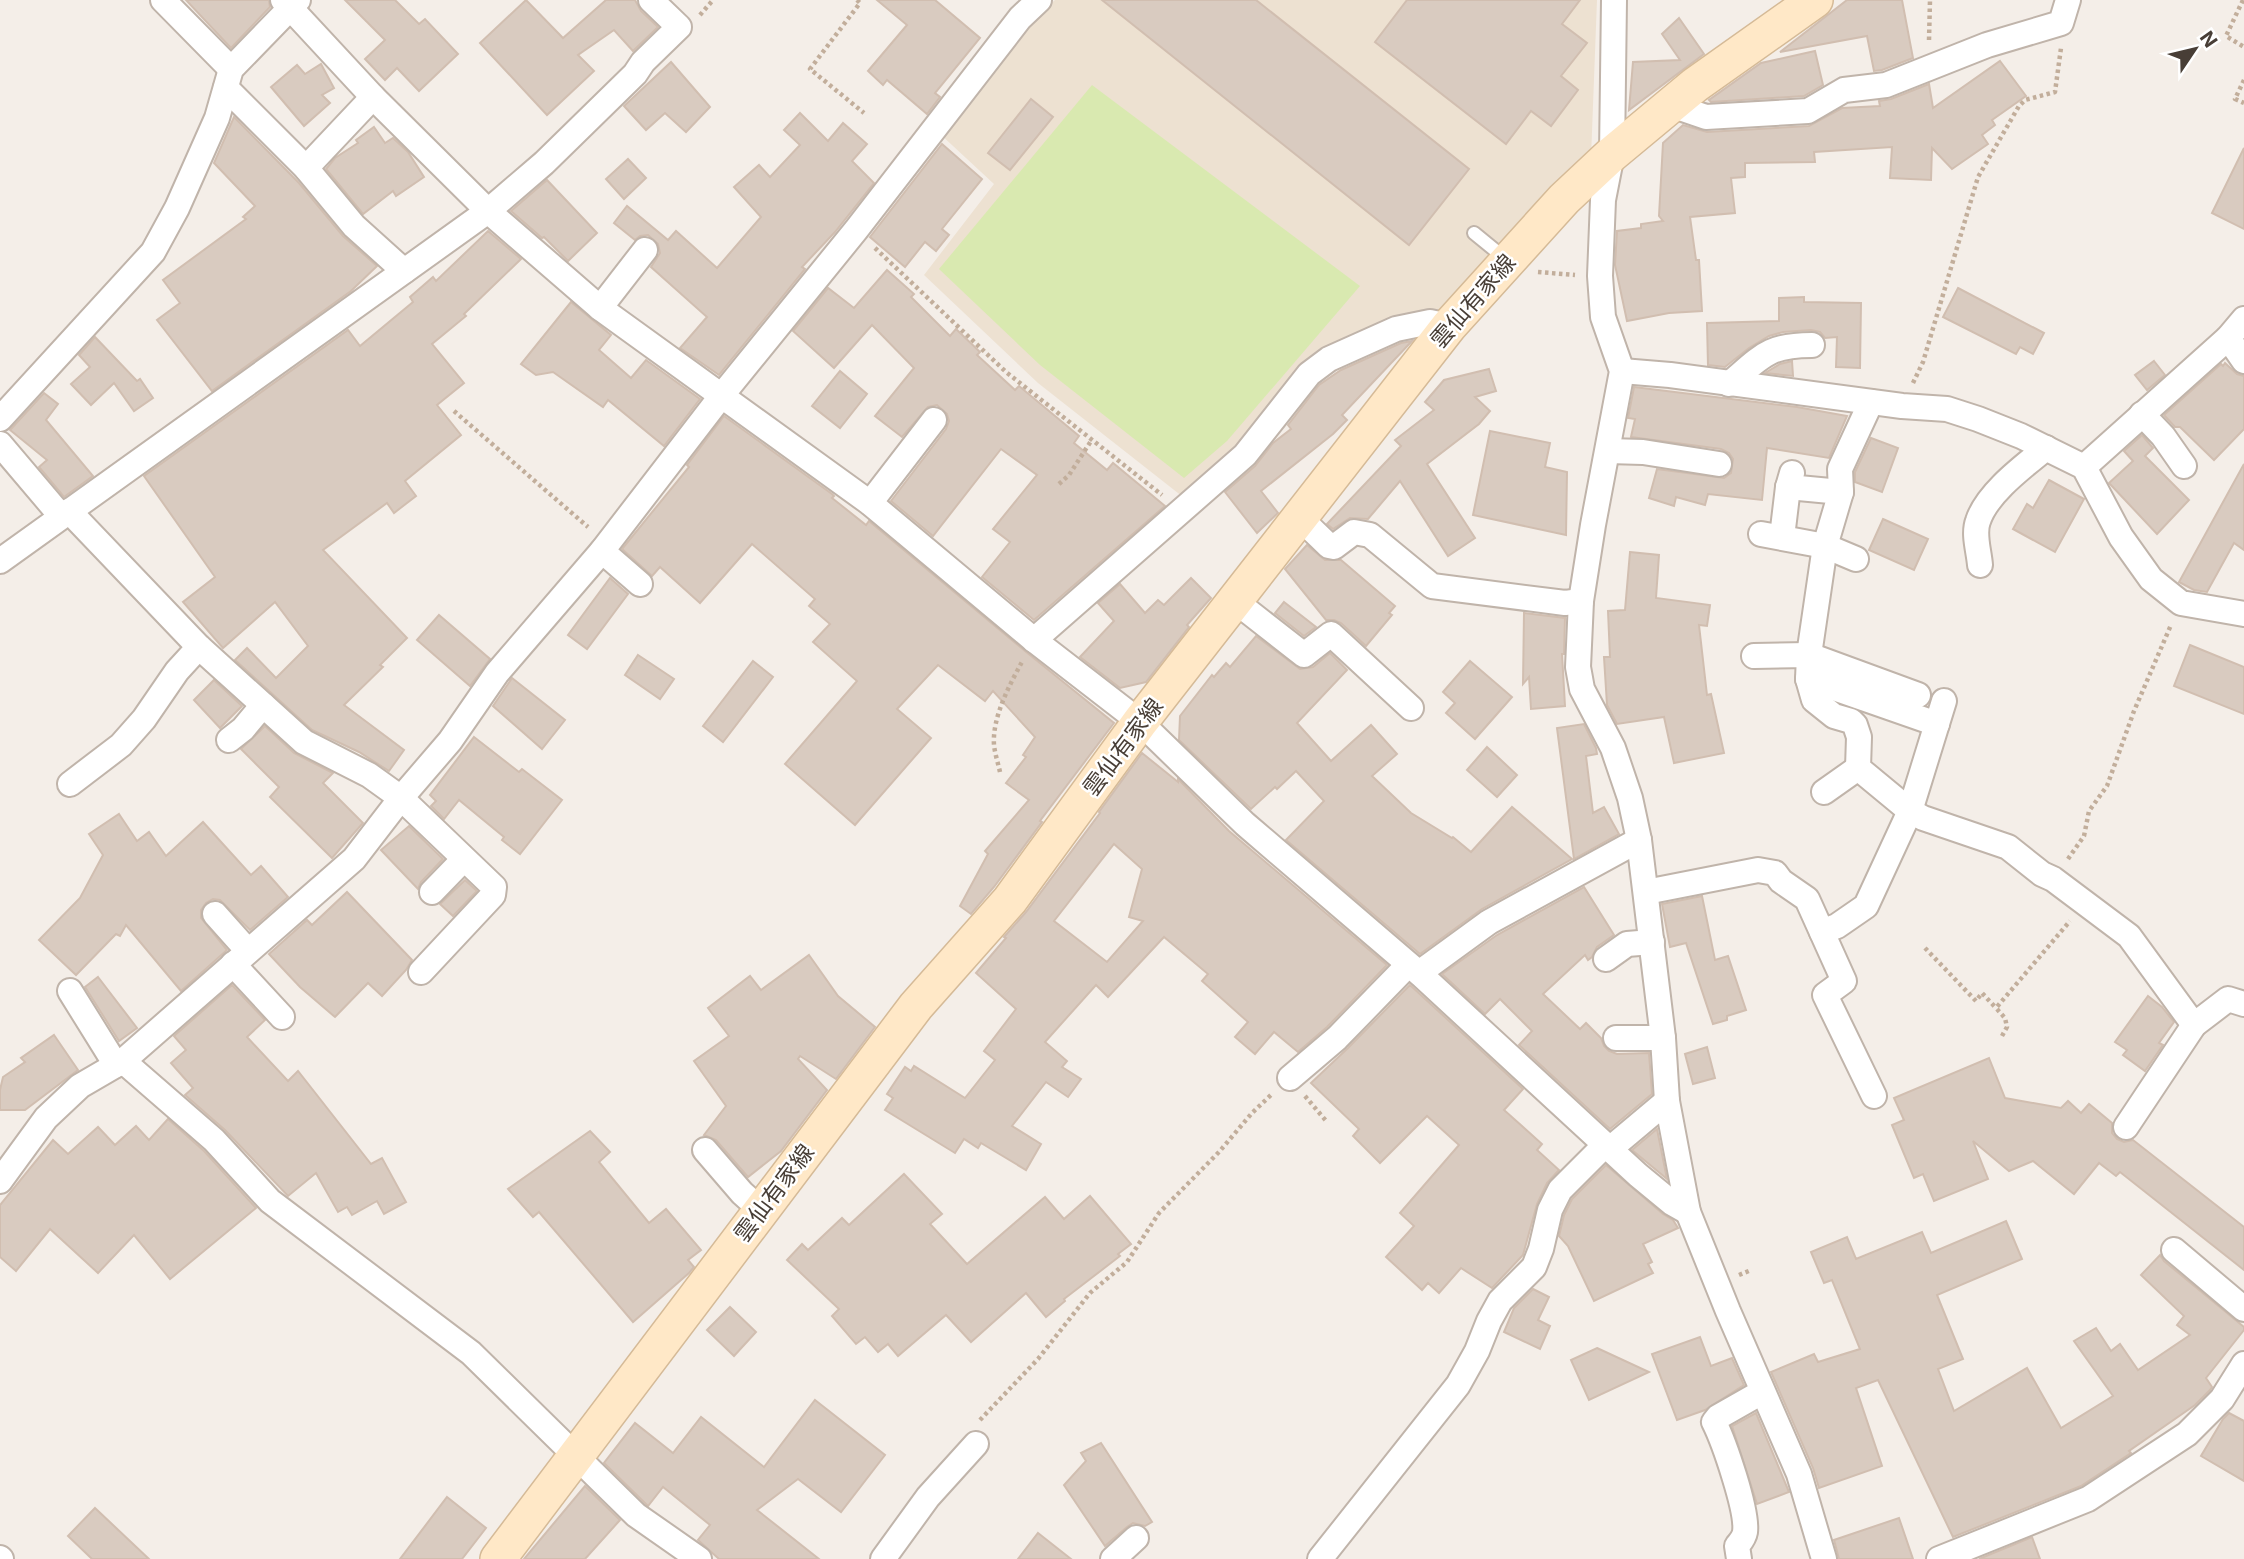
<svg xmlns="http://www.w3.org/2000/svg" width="2244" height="1559" viewBox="0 0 2244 1559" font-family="Inter,'Noto Sans JP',sans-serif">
	<rect width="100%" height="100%" fill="#f4eee8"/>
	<polygon fill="#ede1d1" points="1055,0 1597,0 1591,158 1442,317 1420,312 1308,359 1239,448 1183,497 1038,383 924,275 994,184 939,133 1037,16"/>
	<polygon fill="#d9e9b0" points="1092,85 1360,286 1227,441 1184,478 1040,365 939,269"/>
	<g fill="#d9cbc0" stroke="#d1beb0" stroke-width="2" fill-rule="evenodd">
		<polygon points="186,0 269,0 270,7 231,48"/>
		<polygon points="345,0 395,0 419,24 425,19 458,54 419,91 397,68 385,80 365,59 385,40"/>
		<polygon points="526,0 563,38 606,0 635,0 641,11 658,27 633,51 614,30 578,55 594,71 547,115 480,43"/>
		<polygon points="877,0 935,0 980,38 935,93 940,97 927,114 887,80 883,85 868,71 907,25"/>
		<polygon points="1102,0 1256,0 1469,169 1409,245"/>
		<polygon points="1407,0 1580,0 1562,24 1587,43 1561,76 1578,90 1551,126 1531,111 1506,144 1375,42"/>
		<polygon points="1847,0 1902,0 1913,58 1882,70 1874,71 1867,36 1780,52"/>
		<polygon points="1679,18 1704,54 1629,110 1633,62 1680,60 1662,34"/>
		<polygon points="1815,51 1823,85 1804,96 1711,102 1709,100 1761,63"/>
		<polygon points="2000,61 2026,96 1992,120 1995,125 1982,135 1988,144 1952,169 1932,148 1931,180 1890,178 1892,147 1814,152 1815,162 1745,163 1745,177 1731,178 1735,213 1690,217 1696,260 1699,260 1702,311 1669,313 1627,321 1615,265 1617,231 1641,228 1641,224 1663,221 1659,216 1663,143 1683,125 1707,132 1809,126 1842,108 1880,106 1879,101 1891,99 1929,84 1933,108"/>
		<polygon points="671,62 710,107 686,132 665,113 646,130 624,106"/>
		<polygon points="321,64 334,88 322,95 330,103 304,126 271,87 297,65 305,74"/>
		<polygon points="1031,99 1053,117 1010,170 988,153"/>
		<polygon points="800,113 828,141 843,123 867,144 852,161 874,183 835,232 802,267 805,269 719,375 680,348 707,317 651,267 660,253 658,244 648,235 640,236 635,240 614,223 627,206 668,240 676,231 717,268 761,217 734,187 759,165 770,177 800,145 784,130"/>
		<polygon points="234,117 299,183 343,236 377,266 351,291 212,391 157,320 180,303 163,280 246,219 243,217 255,206 214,163"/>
		<polygon points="374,127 385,143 393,138 408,152 424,177 396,196 393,191 363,214 326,169 335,158 358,143 356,140"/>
		<polygon points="942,144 982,179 942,229 949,235 936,251 925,242 905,267 870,237"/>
		<polygon points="2244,148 2244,229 2212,213"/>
		<polygon points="628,159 646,178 624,199 606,179"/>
		<polygon points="547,180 597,233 568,261 544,237 542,238 511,211"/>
		<polygon points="488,231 521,259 464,314 466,316 432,344 464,383 437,405 461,435 405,481 416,496 394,513 387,503 323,550 407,638 380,665 383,667 344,705 404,750 389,771 359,752 312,730 235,660 247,648 276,678 308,646 275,602 223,648 183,602 215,577 144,476 348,330 360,346 413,302 410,297 433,277 436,281"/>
		<polygon points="887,270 914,294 911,297 950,336 956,329 980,352 977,355 1015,390 1019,386 1079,436 1074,443 1107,470 1113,463 1165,506 1034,620 982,577 1010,542 993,529 1037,475 1001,449 933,536 891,501 946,429 949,421 947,414 937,405 928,407 902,437 875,416 914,368 872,325 834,368 793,331 828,288 854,308"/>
		<polygon points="1958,288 2044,333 2033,354 2020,347 2016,354 1943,317"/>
		<polygon points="1804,297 1804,302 1861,303 1860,368 1836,367 1837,337 1825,338 1820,332 1811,330 1783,332 1769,336 1749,348 1725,367 1708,365 1707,323 1779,321 1779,298"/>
		<polygon points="571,302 611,335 599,350 631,378 646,360 700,399 664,446 608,400 603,407 553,372 536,375 521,364"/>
		<polygon points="95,337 137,381 140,379 153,398 134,411 114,383 91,405 71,384 90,367 79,355"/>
		<polygon points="1412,341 1342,415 1347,420 1333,434 1261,491 1278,513 1257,533 1225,492 1255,466 1273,443 1291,429 1288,425 1319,385 1341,370 1401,343"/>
		<polygon points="1792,361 1793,376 1765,373 1780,364"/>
		<polygon points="2154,361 2165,375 2147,390 2135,375"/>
		<polygon points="2225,363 2237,374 2244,376 2244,429 2214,460 2180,427 2175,427 2164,415 2221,364 2223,366"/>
		<polygon points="1489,369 1496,391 1475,397 1490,411 1479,424 1427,464 1475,538 1448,556 1400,481 1368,519 1350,518 1333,529 1327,524 1401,446 1395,440 1434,410 1425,402 1444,380"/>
		<polygon points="840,371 867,394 840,428 812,406"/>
		<polygon points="1634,387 1797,407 1847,416 1829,458 1767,448 1762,500 1708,494 1705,505 1676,497 1674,506 1649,498 1657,469 1724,478 1731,473 1733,459 1729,453 1721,449 1631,437 1635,419 1628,418"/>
		<polygon points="44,393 58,404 46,420 93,476 64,497 39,467 47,460 10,430"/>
		<polygon points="724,416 832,494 834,496 832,498 866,525 869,521 1025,651 1114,723 1040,821 1042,822 994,887 971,914 960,906 988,854 985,851 1029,800 1006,783 1026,757 1023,755 1035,737 993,691 985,701 938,665 897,709 931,738 855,825 785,764 857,681 813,642 830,624 809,606 815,599 752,544 700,603 660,567 652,576 622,549 689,467 687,465"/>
		<polygon points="1490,431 1550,443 1545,467 1567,472 1566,535 1473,515"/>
		<polygon points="2142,435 2153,448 2145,456 2189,500 2157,534 2109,483 2133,461 2124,451"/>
		<polygon points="1871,438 1898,448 1882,492 1855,482 1855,472"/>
		<polygon points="2244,464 2244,550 2234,543 2207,592 2194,590 2179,582"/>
		<polygon points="2049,480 2084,499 2055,552 2013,529 2027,504 2033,508"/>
		<polygon points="1883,519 1928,539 1914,570 1869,550"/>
		<polygon points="1307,545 1325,560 1341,560 1395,606 1389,613 1392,615 1366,646 1341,623 1334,620 1326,620 1285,569"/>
		<polygon points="1630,552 1659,555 1656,598 1710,605 1707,626 1699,625 1707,695 1711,694 1724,753 1674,763 1664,717 1617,724 1607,705 1604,657 1610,657 1608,611 1625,610"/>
		<polygon points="610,578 628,594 587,649 568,635"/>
		<polygon points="1191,578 1211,598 1187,625 1189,627 1146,682 1120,688 1080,657 1114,621 1098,603 1120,584 1145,613 1158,600 1164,605"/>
		<polygon points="1284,602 1316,627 1304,636 1275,613"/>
		<polygon points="1524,613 1565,618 1564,654 1562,654 1565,706 1531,709 1529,677 1523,684"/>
		<polygon points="439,615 490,659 470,686 417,640"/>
		<polygon points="1256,636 1300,669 1313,667 1330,653 1347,670 1297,723 1331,761 1371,725 1397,754 1372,776 1411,813 1452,838 1453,837 1471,852 1512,807 1572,859 1482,909 1420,954 1286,840 1324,801 1296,771 1277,789 1275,787 1251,809 1179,740 1180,716 1212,675 1214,677 1226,663 1230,667"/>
		<polygon points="2190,645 2244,667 2244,714 2174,686"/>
		<polygon points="638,655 674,679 660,699 625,675"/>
		<polygon points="753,661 773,677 723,742 703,726"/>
		<polygon points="1470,661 1512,697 1475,739 1446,713 1455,703 1443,692"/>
		<polygon points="512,678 565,720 542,749 493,706"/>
		<polygon points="214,680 242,706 220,728 194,700"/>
		<polygon points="1584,724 1596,748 1597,754 1586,756 1593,813 1604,807 1619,834 1574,859 1557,728"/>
		<polygon points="265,726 294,753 333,773 323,783 363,823 332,858 270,797 279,787 241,749"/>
		<polygon points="474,737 519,772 522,769 562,800 520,854 502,840 504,837 459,800 444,819 431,806 436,801 430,795"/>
		<polygon points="1487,747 1517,775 1497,797 1467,770"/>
		<path d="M1142,753l36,29v-3l51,52 158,134 -60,62 -29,25 -24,-20 -19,22 -20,-17 13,-15 -46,-41 6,-7 -44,-37 -56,60 -12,-12 -51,57 22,19 -5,6 19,12 -13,18 -22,-15 -34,44 29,18 -15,26 -45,-27 -3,5 -14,-9 -9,14 -70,-43 8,-12 -6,-4 18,-27 6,4 3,-5 51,32 30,-38 -11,-9 32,-42 -40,-36 30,-35 -2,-1 22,-25 74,-99 -1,-1zM1114,844l28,25 -13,48 14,4 -36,41 -53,-41z"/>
		<polygon points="119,814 137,841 149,832 166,856 203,822 251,875 261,866 288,897 250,930 220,900 213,899 206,903 201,910 201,918 227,950 181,991 126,925 120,936 116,934 76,975 39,940 80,898 103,855 89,834"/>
		<polygon points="409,826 443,859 421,882 418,889 381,850"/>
		<polygon points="465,880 477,891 453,916 440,904"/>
		<polygon points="1584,887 1614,935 1597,947 1592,957 1588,960 1585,955 1543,994 1580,1029 1586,1023 1601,1038 1604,1046 1609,1051 1617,1054 1649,1053 1652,1094 1610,1129 1519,1045 1532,1031 1500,999 1485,1014 1442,974 1497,935"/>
		<polygon points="347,892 412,960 406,970 382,996 368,983 335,1017 300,987 269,954 307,920 312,925"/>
		<polygon points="1702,896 1715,960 1728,956 1746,1010 1727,1016 1727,1020 1713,1024 1686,943 1670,947 1662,904"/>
		<polygon points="809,955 838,996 875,1027 836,1079 800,1056 798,1059 827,1090 781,1151 748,1177 716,1140 704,1135 726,1106 694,1061 729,1036 708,1008 750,976 761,990"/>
		<polygon points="98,977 137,1028 119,1041 85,987"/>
		<polygon points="232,985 265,1020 247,1037 288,1081 298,1071 371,1164 382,1158 406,1202 384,1214 377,1201 352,1215 347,1207 338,1212 316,1173 288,1196 225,1130 185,1095 193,1088 171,1063 186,1050 174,1036"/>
		<polygon points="1410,985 1523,1089 1504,1110 1542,1144 1537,1150 1559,1170 1547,1183 1537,1204 1523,1255 1492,1288 1461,1268 1439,1293 1428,1283 1422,1290 1386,1257 1414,1226 1400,1213 1459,1145 1427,1116 1380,1163 1353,1136 1359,1129 1311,1083 1348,1048"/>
		<polygon points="2148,996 2162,1007 2174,1022 2159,1043 2163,1045 2145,1071 2123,1055 2127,1050 2115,1042"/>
		<polygon points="54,1035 78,1070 25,1110 0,1110 0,1090 3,1077 25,1062 21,1058"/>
		<polygon points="1707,1047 1715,1078 1693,1084 1685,1054"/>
		<polygon points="1989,1058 2005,1098 2061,1108 2068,1101 2081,1113 2089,1104 2112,1123 2112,1133 2117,1139 2124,1142 2133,1140 2244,1227 2244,1270 2120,1172 2116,1176 2099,1163 2074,1194 2033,1161 2009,1171 1973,1141 1988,1179 1934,1201 1923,1174 1914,1178 1892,1125 1904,1120 1894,1098"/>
		<polygon points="168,1119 204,1151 256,1208 170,1279 134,1235 98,1273 50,1229 16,1271 0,1257 0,1205 53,1140 68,1154 98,1127 115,1145 136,1126 149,1140"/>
		<polygon points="1657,1129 1667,1179 1632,1150"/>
		<polygon points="590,1131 610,1152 599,1162 649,1223 666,1209 701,1250 688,1260 694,1267 689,1273 633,1322 539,1212 533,1217 508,1189"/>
		<polygon points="1606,1165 1663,1214 1673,1220 1678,1228 1643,1244 1652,1262 1648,1264 1653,1273 1594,1301 1568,1246 1559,1236 1564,1215 1572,1199"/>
		<polygon points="904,1174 942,1214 930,1224 967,1264 1045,1197 1064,1219 1090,1196 1131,1244 1118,1254 1120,1256 1064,1299 1065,1301 1046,1317 1026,1293 971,1342 946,1315 898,1356 888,1344 878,1352 865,1337 856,1344 832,1316 839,1309 787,1260 802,1244 808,1250 842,1218 849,1225"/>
		<polygon points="2006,1221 2022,1259 1937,1295 1963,1359 1938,1369 1954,1411 2027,1368 2061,1428 2113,1396 2074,1341 2096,1328 2111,1351 2120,1344 2138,1370 2190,1335 2177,1325 2184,1316 2141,1275 2160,1255 2164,1261 2244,1327 2244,1330 2206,1378 2212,1387 2210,1390 2195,1405 2129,1451 2131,1453 2081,1486 1953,1537 1878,1380 1856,1388 1882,1466 1819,1488 1813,1468 1771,1372 1814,1354 1818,1362 1860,1349 1832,1280 1824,1283 1811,1252 1847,1237 1856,1259 1922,1232 1931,1253"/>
		<polygon points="1533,1289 1549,1297 1538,1320 1550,1326 1540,1349 1504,1332 1514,1308"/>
		<polygon points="730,1307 756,1332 734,1356 707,1330"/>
		<polygon points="1700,1337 1711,1366 1732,1358 1744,1385 1705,1410 1677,1420 1652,1354"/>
		<polygon points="1597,1348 1649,1372 1589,1400 1571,1360"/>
		<polygon points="815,1400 885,1455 841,1512 798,1479 757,1510 819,1559 719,1559 698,1540 710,1525 663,1487 648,1506 604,1463 635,1423 673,1453 701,1417 764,1467"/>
		<polygon points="1756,1413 1789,1492 1757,1504 1732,1426"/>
		<polygon points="2229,1413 2244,1421 2244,1481 2201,1456 2223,1419"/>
		<polygon points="1101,1443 1152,1522 1145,1526 1133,1523 1127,1527 1105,1546 1064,1485 1086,1461 1081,1453"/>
		<polygon points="585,1486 620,1520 585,1559 524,1559"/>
		<polygon points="447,1497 486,1528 462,1559 400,1559"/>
		<polygon points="95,1508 149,1559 92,1559 68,1536"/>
		<polygon points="1899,1518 1913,1559 1839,1559 1834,1540"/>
		<polygon points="1038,1533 1071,1559 1018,1559"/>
		<polygon points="2032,1537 2040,1559 1979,1559"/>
	</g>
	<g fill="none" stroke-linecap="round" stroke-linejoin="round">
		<defs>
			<polyline id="service" points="1474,233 1507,260"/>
			<g id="minor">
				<polyline points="163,0 231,69"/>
				<polyline points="283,0 373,97 488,211 600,308 870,503 1034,640 1140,722 1245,824 1419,973 1638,1175 1672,1203 1688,1212"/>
				<polyline points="1614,0 1612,154 1603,200 1600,276 1603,317 1622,371 1593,525 1581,601 1578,667 1582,689 1613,748 1630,798 1639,840 1663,1038 1667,1101 1688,1212 1728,1311 1799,1474 1824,1559"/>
				<polyline points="226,88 306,168 354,226 404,271"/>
				<polyline points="1671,105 1706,117 1808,111 1844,90 1886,85 1987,45 2061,23 2068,0"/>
				<polyline points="306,168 373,97"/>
				<polyline points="600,308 645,250"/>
				<polyline points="2228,338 2244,361"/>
				<polyline points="1622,371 1670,375 1902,406 1947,409 1978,419 2021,436 2084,467 2121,537 2151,579 2181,603 2244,614"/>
				<path d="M1729,384c33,-28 39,-39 83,-39"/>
				<polyline points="1871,402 1840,469 1841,492 1825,546 1809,655 1808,679 1814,700 1834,716 1851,721 1855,725 1859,737 1858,768 1910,811 1923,818 2008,847 2042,874 2053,879 2129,936 2194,1025"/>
				<polyline points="2142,414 2163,436 2184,466"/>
				<polyline points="0,419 153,252 177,208 217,118 231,69 298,0"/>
				<polyline points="0,444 61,516"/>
				<polyline points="1608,451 1643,452 1719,464"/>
				<polyline points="2084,467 2228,338 2244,319"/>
				<polyline points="1788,487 1841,492"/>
				<polyline points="870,503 934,420"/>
				<polyline points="69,511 199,647 304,742 369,775 401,798 494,887 493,895 421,972"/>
				<polyline points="1300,518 1329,546 1334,547 1354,532 1370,535 1432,586 1565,603 1581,601"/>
				<polyline points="1761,534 1825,546 1856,559"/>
				<polyline points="1782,537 1788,487 1792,473"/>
				<polyline points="602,551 640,584"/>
				<polyline points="0,561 488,211 544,163 635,74 643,62 679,27 651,0"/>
				<path d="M1980,565c-1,-14 -7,-31 -2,-44 9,-28 46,-55 68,-73"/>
				<polyline points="1235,601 1304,655 1331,634 1411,708"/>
				<polyline points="1034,640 1245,455 1309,374 1329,359 1396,329 1430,322 1449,326"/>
				<polyline points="1754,656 1809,655 1918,695"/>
				<polyline points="1808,679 1937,724"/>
				<polyline points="229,740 243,729 263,705"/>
				<polyline points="70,784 121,745 144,719 177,671 199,647"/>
				<polyline points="1824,792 1858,768"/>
				<polyline points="432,892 463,860"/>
				<polyline points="1646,892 1758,870 1775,873 1781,881 1807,899 1844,981 1825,995 1874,1096"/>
				<polyline points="215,914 248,951"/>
				<polyline points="1822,932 1837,926 1866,906 1910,811 1944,701"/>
				<polyline points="1606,959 1627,944 1652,942"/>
				<polyline points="233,964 282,1017"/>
				<polyline points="1419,973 1489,922 1639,840"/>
				<polyline points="70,991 116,1065"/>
				<polyline points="1616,1038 1663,1038"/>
				<polyline points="123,1061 214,1140 270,1201 471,1353 636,1515 699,1559"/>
				<polyline points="1290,1078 1337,1038 1408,965"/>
				<polyline points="2126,1127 2194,1025 2228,999 2244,1004"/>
				<polyline points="1611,1148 1667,1101"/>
				<polyline points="705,1150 742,1193 761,1210"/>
				<polyline points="0,1181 46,1118 80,1086 123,1061 354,859 401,798 450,741 497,673 602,551 722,395 856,230 1020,18 1039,0"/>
				<polyline points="2174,1250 2244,1309"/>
				<polyline points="0,1558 1,1559"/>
				<polyline points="883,1559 928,1497 976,1444"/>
				<polyline points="1113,1559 1136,1538"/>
				<polyline points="1320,1559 1458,1385 1477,1351 1489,1321 1500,1301 1534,1267 1541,1249 1550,1210 1560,1190 1605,1145"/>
				<path d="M1739,1559l-2,-13c4,-5 7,-8 8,-14 3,-21 -21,-90 -31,-110l4,-5 44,-25"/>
				<polyline points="1939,1559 2088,1499 2187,1434 2222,1399 2244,1364"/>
			</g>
			<polyline id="secondary" points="498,1559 916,1006 1010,900 1140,722 1449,326 1564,199 1612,154 1695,85 1815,0"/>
		</defs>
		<use href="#service" stroke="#c0b4aa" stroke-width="16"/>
		<use href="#minor" stroke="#c0b4aa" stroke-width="28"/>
		<use href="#secondary" stroke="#d5ba97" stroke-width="38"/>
		<g stroke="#c2ae9b" stroke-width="4.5" stroke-dasharray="3.5 3.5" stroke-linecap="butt">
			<polyline points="857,0 860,3 810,69 864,113"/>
			<polyline points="2243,0 2226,36 2244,47"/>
			<polyline points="700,15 713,0"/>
			<polyline points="1929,40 1930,0"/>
			<polyline points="2244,80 2235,99 2244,103"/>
			<polyline points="875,248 1006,372 1162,495"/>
			<polyline points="1538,272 1575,275"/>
			<polyline points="1913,383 1923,362 1978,177 2019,106 2025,100 2055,92 2061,48"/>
			<polyline points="454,411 588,527"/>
			<polyline points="1059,484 1069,475 1091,441"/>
			<path d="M1000,772c-2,-9 -5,-18 -6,-27 -2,-28 16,-61 29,-85"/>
			<polyline points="2068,859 2084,836 2089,811 2107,786 2134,711 2171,625"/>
			<polyline points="1925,948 1976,1001 1982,993 1996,1008"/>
			<polyline points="2002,1036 2007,1027 2005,1018 1996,1008 2070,921"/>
			<polyline points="1305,1096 1327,1122"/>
			<polyline points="1739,1275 1751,1270"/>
			<polyline points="980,1420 1038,1359 1090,1293 1127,1262 1159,1213 1219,1152 1252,1113 1272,1094"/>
		</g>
		<use href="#service" stroke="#fff" stroke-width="12"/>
		<use href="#minor" stroke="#fff" stroke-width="24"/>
		<use href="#secondary" stroke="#ffe8c7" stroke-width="35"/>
	</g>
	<g text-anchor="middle" stroke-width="5" stroke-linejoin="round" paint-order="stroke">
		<g font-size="23" fill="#483e36" stroke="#fff">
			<text transform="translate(1473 301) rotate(-49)" y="8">雲仙有家線</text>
			<text transform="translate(1123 747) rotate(-53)" y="8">雲仙有家線</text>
			<text transform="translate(774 1193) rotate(-53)" y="8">雲仙有家線</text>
		</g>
	</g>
	<g transform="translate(2195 49) rotate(55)" stroke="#ffffff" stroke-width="5" paint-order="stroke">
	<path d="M0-5L12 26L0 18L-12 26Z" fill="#483e36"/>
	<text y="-10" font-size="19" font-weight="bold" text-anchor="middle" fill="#483e36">N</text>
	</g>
</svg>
